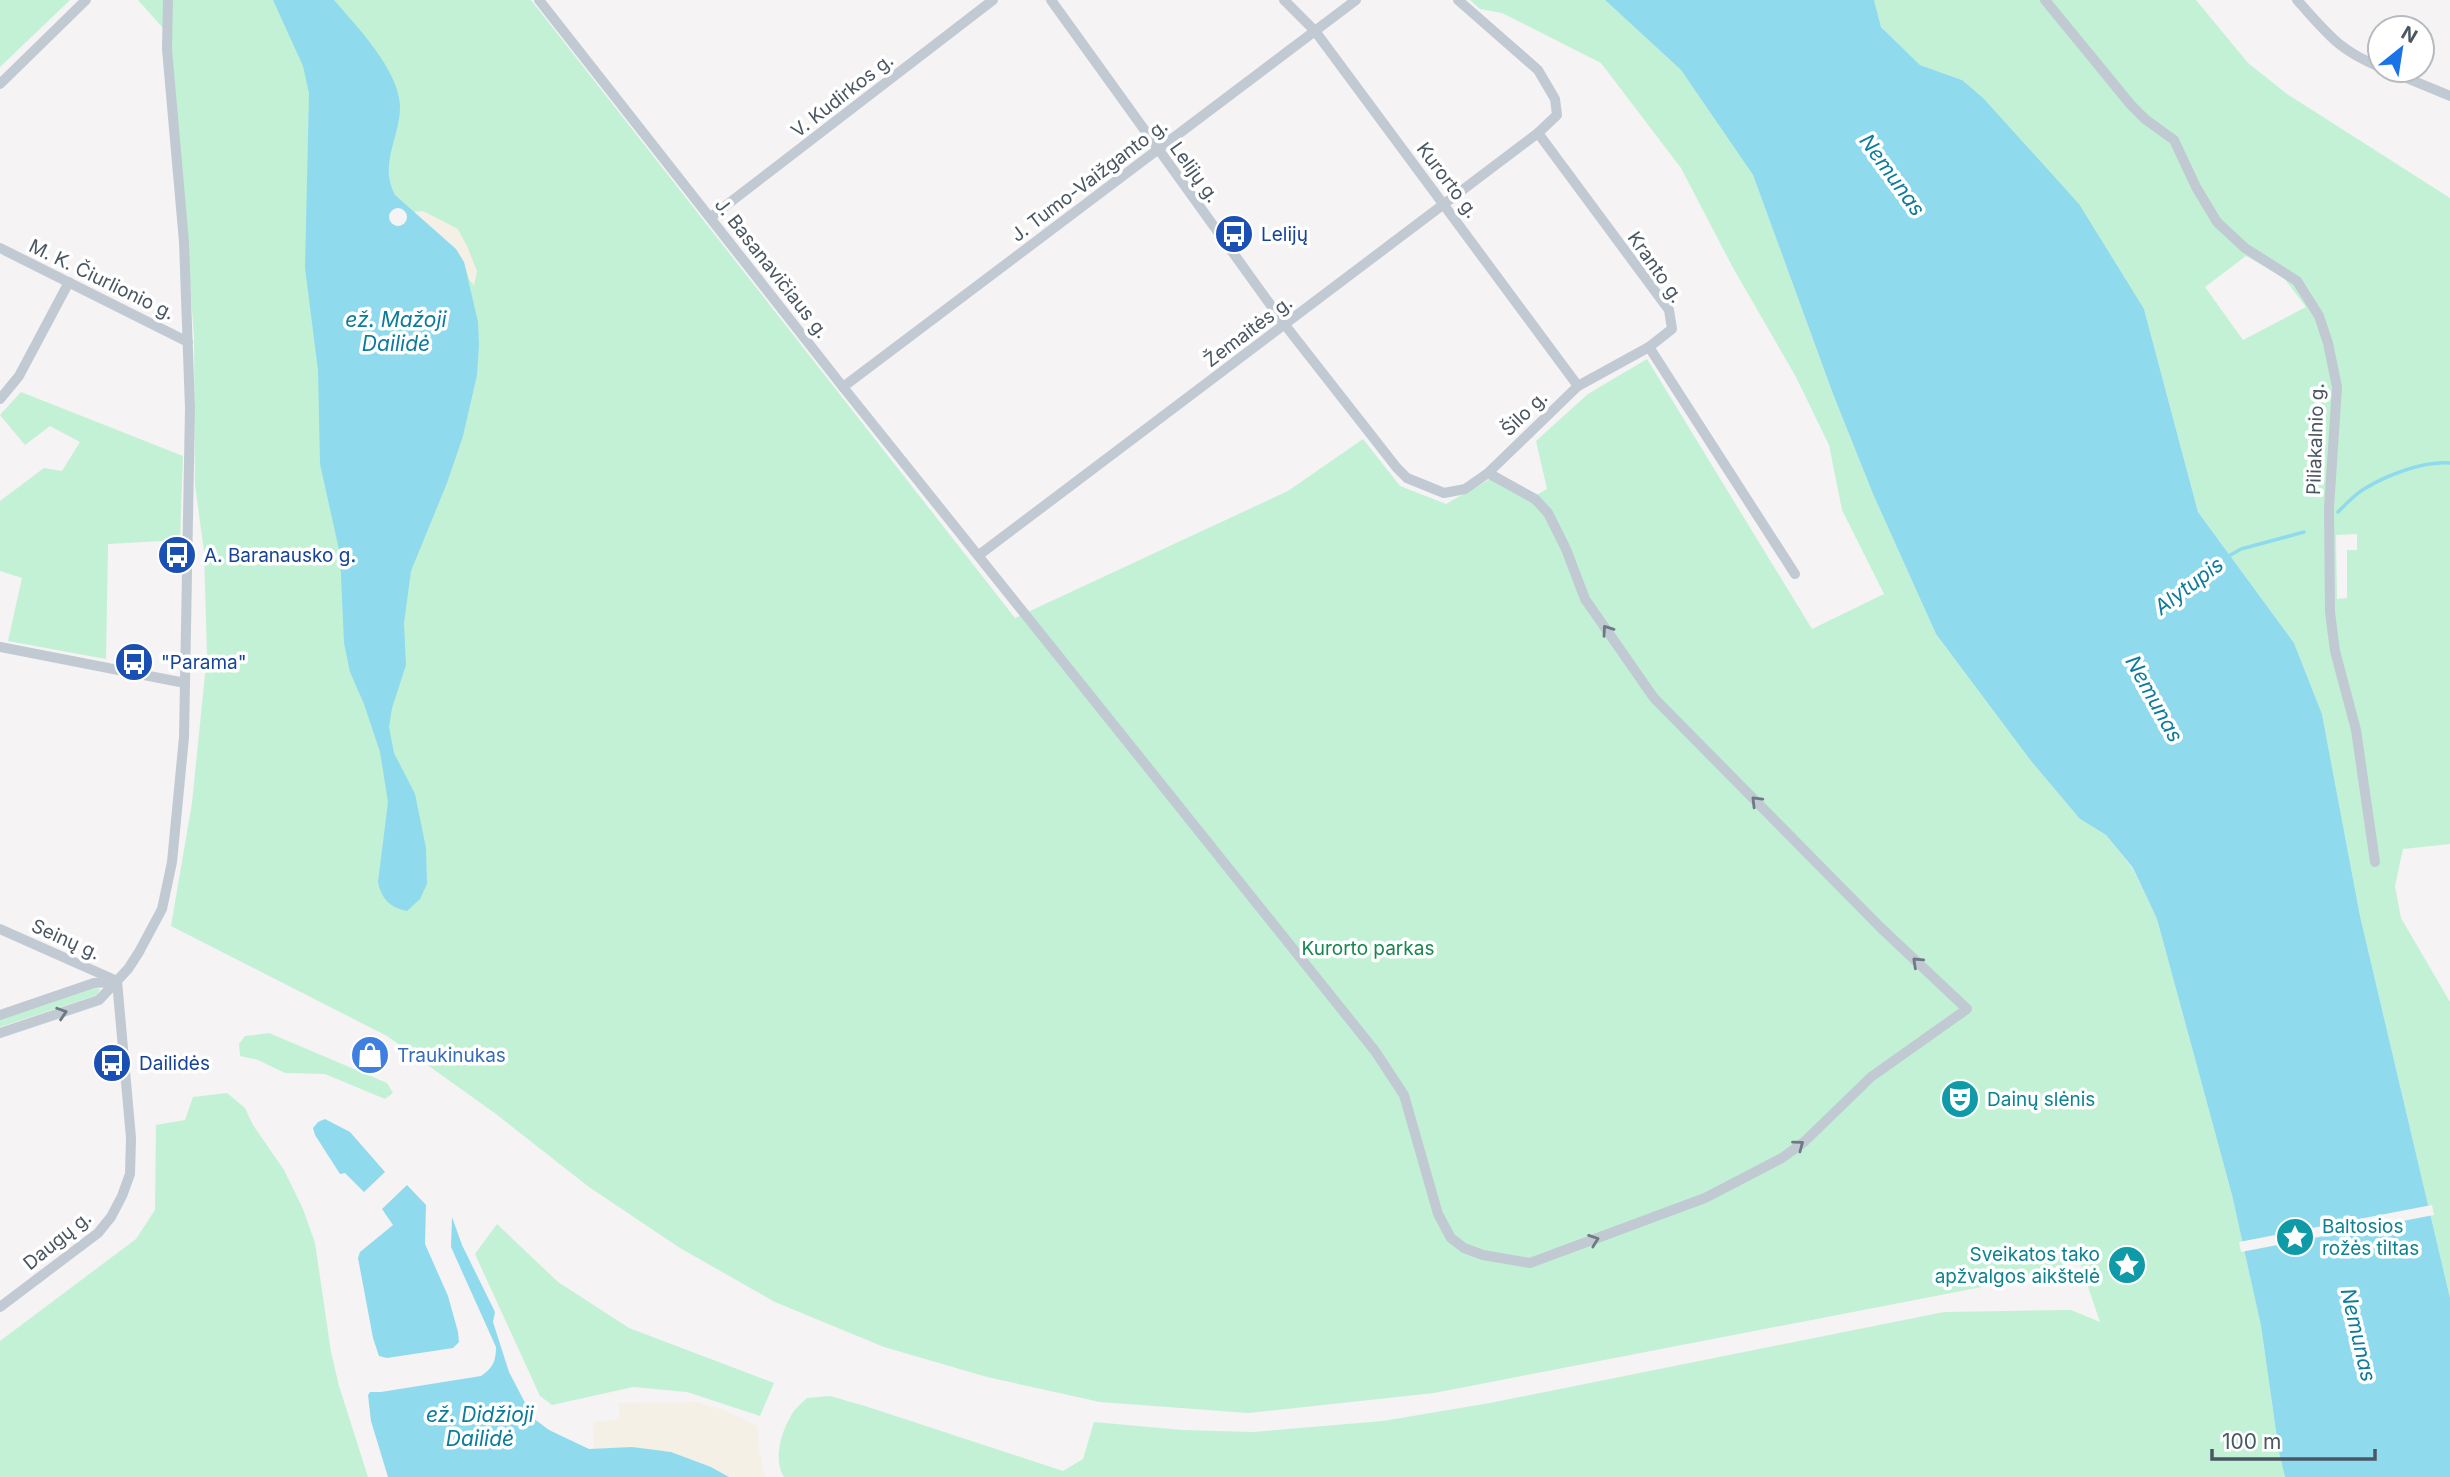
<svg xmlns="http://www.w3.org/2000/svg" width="2450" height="1477" viewBox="0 0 2450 1477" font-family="Inter,sans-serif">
	<rect width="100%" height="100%" fill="#f5f3f3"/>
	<g fill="#c3f1d5" fill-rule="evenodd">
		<polygon points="0,0 70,0 0,67"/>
		<path d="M138,0h393l484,618 273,-127 75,-52 37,47 46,18 44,-25 43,18 14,-8 -11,-48 52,-47 59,-35 165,270 72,-35 -42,-84 -13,-65 -33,-68 -64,-111 -51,-98 -80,-105 -99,-50 -22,-4 -10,-9h135l76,70 72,105 80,219 40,100 63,140 95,127 49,58 26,16 27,34 24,50 75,276 29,131 18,126 6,25h-1501c-11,-17 -3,-45 7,-61 3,-7 10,-12 16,-18l23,-2 35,10 198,65 20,-12 11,-37 88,8 71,2 130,-11 107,-18 454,-91 127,-2 29,12 -21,-62 -66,21 -579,112 -186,20 -148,-11 -113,-25 -103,-30 -109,-45 -95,-54 -91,-61 -93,-73 -109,-78 -216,-110 21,-123 15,-148 -3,-104 -9,-66 -1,-149 -23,-299z"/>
		<path d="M1874,0h322l52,63 39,31 163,104v646l-47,5 -8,37 6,32 49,84v296l-90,-382 -38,-202 -28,-71 -96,-131 -54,-203 -182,-229 -42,-15 -39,-38zM2246,256l38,22 22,29 -63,33 -38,-53zM2357,534v16h-10v48l-10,1 -1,-64z"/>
		<polygon points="21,392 183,456 180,540 108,544 106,659 8,641 22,578 0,571 0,501 44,468 62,471 80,442 50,426 25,445 0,415"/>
		<polygon points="95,988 100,989 97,995 0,1027 0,1020"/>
		<polygon points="269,1033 387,1083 393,1093 385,1099 325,1074 285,1073 258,1060 240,1056 239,1044 245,1036"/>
		<polygon points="227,1093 245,1108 253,1125 284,1170 303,1209 315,1243 331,1352 339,1386 368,1477 0,1477 0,1341 136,1239 155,1210 156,1125 185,1120 193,1097"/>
		<polygon points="497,1224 558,1282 629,1328 774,1383 760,1416 687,1392 633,1387 552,1405 540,1396 475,1254"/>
	</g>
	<g fill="#f5f0e5">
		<polygon points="423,211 458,229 467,246 477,271 474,286 469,279 464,262 413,212"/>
		<polygon points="696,1402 724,1410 758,1426 759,1449 765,1477 729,1477 711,1467 632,1447 594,1449 593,1422 620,1419 619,1403"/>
	</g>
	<g fill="#90daee">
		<path d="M273,0h61c23,27 64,69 66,105 1,32 -22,58 -5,90l61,54 8,13 14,60 1,23 -2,30 -14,61 -16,47 -36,88 -7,52 2,42 -14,43 -3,19 5,26 21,41 11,54 1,36 -7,15 -13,12c-17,-3 -26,-13 -29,-29l10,-80 -8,-50 -16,-48 -14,-32 -6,-29 -4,-89 -20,-90 -2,-94 -13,-102 4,-175 -6,-27z"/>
		<polygon points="1605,0 1874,0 1881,27 1920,65 1962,80 1983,98 2079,204 2144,309 2198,512 2294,643 2322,714 2360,916 2450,1298 2450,1477 2285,1477 2279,1452 2261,1326 2232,1195 2157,919 2133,868 2106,835 2080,819 2031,761 1936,634 1873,494 1833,394 1753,175 1681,70"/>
		<polygon points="325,1119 350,1132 385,1172 364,1192 345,1173 340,1174 315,1135 313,1128 318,1122"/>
		<polygon points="407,1185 426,1205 425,1244 448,1296 458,1332 459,1342 453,1348 387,1358 379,1356 373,1338 358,1258 360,1252 393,1225 382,1209"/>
		<path d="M452,1217l10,28 33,67 -2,10 16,50 24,46 16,12 40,19 43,-2 39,5 40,15 18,10h-341l-17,-56 -3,-26 2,-3h11l100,-16c12,-8 15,-15 15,-29l-45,-100z"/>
	</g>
	<g fill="#f5f3f3">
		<circle cx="398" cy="217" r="9"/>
		<polygon points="2432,1205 2434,1215 2241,1252 2239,1242"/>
	</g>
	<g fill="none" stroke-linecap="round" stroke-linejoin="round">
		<g stroke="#90daee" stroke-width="3.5">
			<path d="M2338,512c8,-8 16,-17 26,-23 23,-14 59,-28 86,-26"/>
			<polyline points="2227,557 2241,549 2304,532"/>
		</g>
		<g stroke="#c1cad2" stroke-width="10">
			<polyline points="539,0 843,387 1375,1051 1404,1095 1438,1214 1451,1238 1464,1248 1483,1255 1530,1263 1705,1198 1782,1158 1804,1142 1871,1077 1967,1009 1880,927 1654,698 1585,599 1566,549 1548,513 1535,499 1488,473"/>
			<polyline points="1051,0 1285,325 1397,468 1407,478 1444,493 1465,489 1488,473 1578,386 1649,347"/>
			<polyline points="1284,0 1315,31 1578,386"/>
			<polyline points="1458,0 1538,70 1555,99 1557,115 1538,133 1669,310 1672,329 1649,347 1795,574"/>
			<polyline points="2045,0 2131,105 2145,119 2174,140 2196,187 2217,222 2245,248 2297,281 2319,316 2328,343 2337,387 2329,508 2330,612 2335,651 2356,730 2375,862"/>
			<path d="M2297,0c30,33 41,50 83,67"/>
			<polyline points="2387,70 2450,96"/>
			<polyline points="0,84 86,0"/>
			<polyline points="711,217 993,0"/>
			<polyline points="0,248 188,342"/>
			<polyline points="843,387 1356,0"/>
			<polyline points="0,399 19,376 69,282"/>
			<polyline points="979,555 1538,133"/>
			<polyline points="0,647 185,683"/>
			<polyline points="0,929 117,981"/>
			<polyline points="0,1015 94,983 114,982"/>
			<polyline points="0,1033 99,1000 128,969 139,952 162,909 172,862 184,737 190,408 184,242 167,49 168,0"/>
			<polyline points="0,1307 98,1233 111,1217 122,1196 130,1174 131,1138 117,981"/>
		</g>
	</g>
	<defs><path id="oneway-chevron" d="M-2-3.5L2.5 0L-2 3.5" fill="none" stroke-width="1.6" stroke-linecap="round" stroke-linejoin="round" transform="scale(1.75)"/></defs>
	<g stroke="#6e7983">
		<use href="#oneway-chevron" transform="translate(1607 630) rotate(-125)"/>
		<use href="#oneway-chevron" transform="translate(1756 801) rotate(-135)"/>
		<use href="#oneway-chevron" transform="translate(1917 962) rotate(-137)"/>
		<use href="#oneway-chevron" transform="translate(62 1013) rotate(-18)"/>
		<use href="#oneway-chevron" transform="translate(1799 1145) rotate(-37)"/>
		<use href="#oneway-chevron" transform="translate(1594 1240) rotate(-20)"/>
	</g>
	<defs>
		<symbol id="bus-disc" viewBox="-11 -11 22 22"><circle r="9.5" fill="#1a4fb4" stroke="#fff"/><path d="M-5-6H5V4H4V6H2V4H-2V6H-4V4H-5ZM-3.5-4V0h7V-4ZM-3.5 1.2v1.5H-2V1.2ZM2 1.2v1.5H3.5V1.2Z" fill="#fff"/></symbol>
		<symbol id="shop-disc" viewBox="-11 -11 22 22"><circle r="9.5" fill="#3f7fe0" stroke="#fff"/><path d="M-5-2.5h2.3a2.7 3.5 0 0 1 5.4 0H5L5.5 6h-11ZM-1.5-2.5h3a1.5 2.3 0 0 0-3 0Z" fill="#fff"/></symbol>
		<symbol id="theatre-disc" viewBox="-11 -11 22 22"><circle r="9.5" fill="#0f9aa8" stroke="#fff"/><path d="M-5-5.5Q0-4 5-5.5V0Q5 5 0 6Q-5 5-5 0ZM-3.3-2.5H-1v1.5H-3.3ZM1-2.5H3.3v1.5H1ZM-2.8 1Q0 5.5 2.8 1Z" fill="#fff"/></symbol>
		<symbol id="sight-disc" viewBox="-11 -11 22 22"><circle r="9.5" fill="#0f9aa8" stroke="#fff"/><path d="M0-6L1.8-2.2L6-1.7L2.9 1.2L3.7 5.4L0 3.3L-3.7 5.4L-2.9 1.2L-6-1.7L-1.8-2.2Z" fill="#fff"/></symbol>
	</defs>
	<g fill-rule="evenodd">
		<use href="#bus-disc" x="1212" y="212" width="44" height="44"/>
		<use href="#bus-disc" x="155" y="533" width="44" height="44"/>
		<use href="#bus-disc" x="112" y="640" width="44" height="44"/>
		<use href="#shop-disc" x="348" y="1033" width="44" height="44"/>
		<use href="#bus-disc" x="90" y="1041" width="44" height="44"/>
		<use href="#theatre-disc" x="1938" y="1077" width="44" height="44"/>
		<use href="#sight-disc" x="2273" y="1215" width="44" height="44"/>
		<use href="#sight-disc" x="2105" y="1243" width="44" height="44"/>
	</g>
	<g text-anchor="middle" stroke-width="7" stroke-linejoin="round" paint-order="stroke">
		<g font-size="19" fill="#4a5661" stroke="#fff">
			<text transform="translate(842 95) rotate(-38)" y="7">V. Kudirkos g.</text>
			<text transform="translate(1195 172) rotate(54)" y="7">Lelijų g.</text>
			<text transform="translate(1089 180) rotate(-37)" y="7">J. Tumo-Vaižganto g.</text>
			<text transform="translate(1448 180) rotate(53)" y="7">Kurorto g.</text>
			<text transform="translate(1656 267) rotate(55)" y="7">Kranto g.</text>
			<text transform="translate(772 268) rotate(52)" y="7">J. Basanavičiaus g.</text>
			<text transform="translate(102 279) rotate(26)" y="7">M. K. Čiurlionio g.</text>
			<text transform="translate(1248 331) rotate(-37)" y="7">Žemaitės g.</text>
			<text transform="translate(1524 413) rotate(-44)" y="7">Šilo g.</text>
			<text transform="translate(2315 439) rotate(-88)" y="7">Piliakalnio g.</text>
			<text transform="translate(66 939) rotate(24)" y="7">Seinų g.</text>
			<text transform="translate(57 1240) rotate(-39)" y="7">Daugų g.</text>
		</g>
		<g font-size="19" fill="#164399" stroke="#fff" text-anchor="start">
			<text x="1261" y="241">Lelijų</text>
			<text x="204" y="562">A. Baranausko g.</text>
			<text x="161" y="669">"Parama"</text>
			<text x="139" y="1070">Dailidės</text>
		</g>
		<g font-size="19" fill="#17864f" stroke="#fff">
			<text x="1368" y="955">Kurorto parkas</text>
		</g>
		<g font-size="19" fill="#366cbe" stroke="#fff" text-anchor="start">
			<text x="397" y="1062">Traukinukas</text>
		</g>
		<g font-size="19" fill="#0d838f" stroke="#fff" text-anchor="start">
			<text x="1987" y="1106">Dainų slėnis</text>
			<text x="2322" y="1233">Baltosios<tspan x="2322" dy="22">rožės tiltas</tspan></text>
			<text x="2100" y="1261" text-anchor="end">Sveikatos tako<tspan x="2100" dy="22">apžvalgos aikštelė</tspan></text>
		</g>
		<g font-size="21" font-style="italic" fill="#0c7c9b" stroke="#fff">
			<text transform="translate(1892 175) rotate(54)" y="7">Nemunas</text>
			<text x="396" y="327">ež. Mažoji<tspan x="396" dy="24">Dailidė</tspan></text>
			<text transform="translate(2189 586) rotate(-37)" y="7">Alytupis</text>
			<text transform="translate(2154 699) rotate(61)" y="7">Nemunas</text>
			<text transform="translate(2358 1335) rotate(77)" y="7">Nemunas</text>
			<text x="480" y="1422">ež. Didžioji<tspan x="480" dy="24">Dailidė</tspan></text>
		</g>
	</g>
	<g transform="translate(2401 49) rotate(30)"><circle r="33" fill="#ffffff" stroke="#b7bbc0" stroke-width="2"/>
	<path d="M0-5L12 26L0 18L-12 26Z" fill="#1a73e8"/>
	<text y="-10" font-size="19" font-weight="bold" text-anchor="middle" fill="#4a5661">N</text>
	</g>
	<path d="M2212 1449v10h163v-10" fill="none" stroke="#4a5661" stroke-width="3.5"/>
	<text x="2222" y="1449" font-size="21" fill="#4a5661" stroke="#ffffff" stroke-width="5" paint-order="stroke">100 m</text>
</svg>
